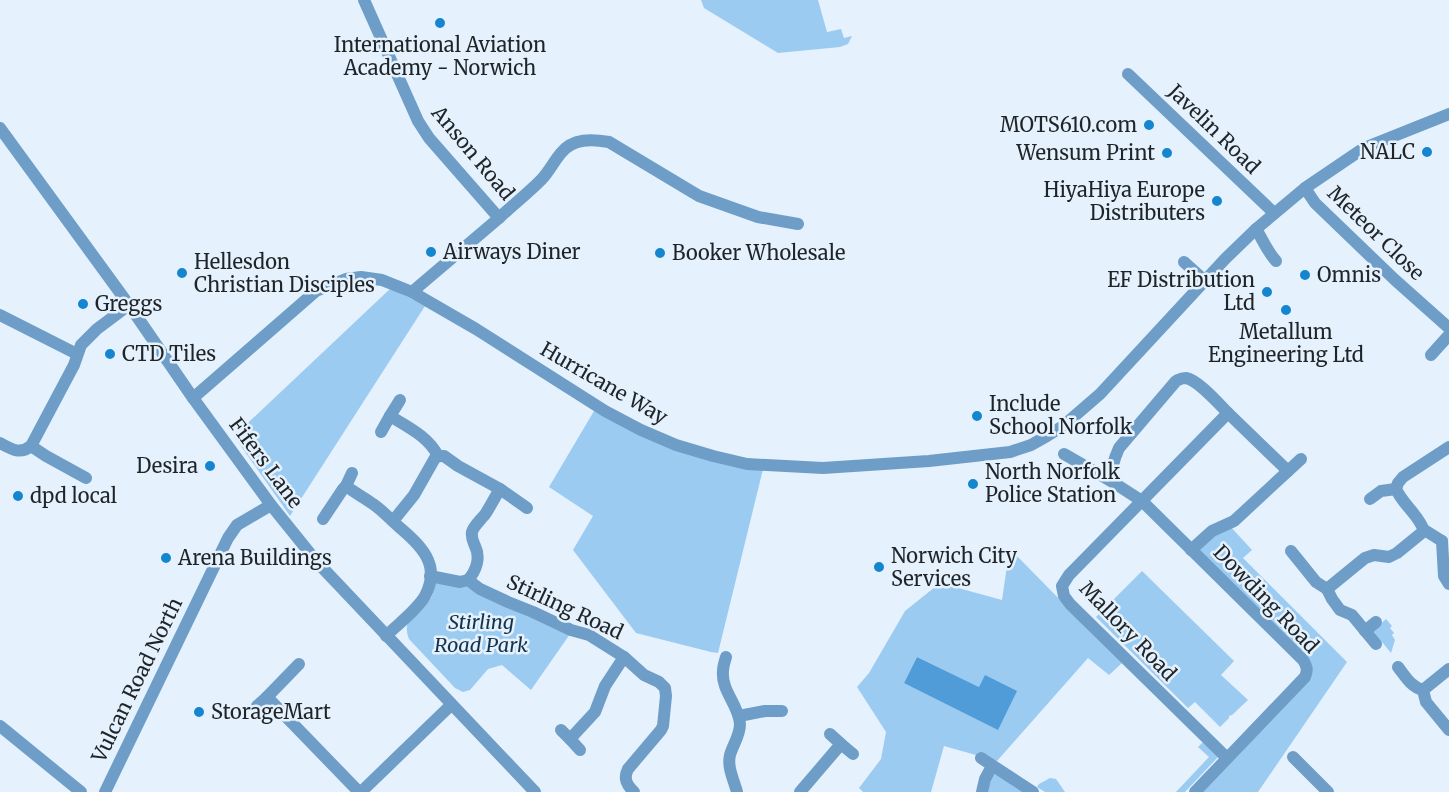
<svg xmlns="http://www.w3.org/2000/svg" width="1449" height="792" viewBox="0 0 1449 792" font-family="Merriweather,serif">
	<rect width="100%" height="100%" fill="#e5f1fc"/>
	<g fill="#9ccbf2" fill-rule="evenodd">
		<polygon points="701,0 818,0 827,32 841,29 844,38 852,36 848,44 840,47 778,53 704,8"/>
		<polygon points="391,288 425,306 290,516 234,436"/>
		<polygon points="597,406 641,430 764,465 718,653 711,652 636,633 573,550 593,516 549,487"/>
		<polygon points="1229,525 1252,550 1243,558 1347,662 1258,792 1195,792 1307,672 1191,550"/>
		<path d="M1013,552l109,111 -13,12 -21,-17 -91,103 -53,-15 -13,46h-68l-4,-4 22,-29 5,-27 -29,-45 12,-14 36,-62 35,-28 62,17 5,-34zM917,657l62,30 -75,-4z"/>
		<polygon points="1142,571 1234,661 1221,675 1248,700 1232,715 1229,716 1229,718 1220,727 1195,702 1188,708 1096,617"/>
		<path d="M435,583l31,3 104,48 -39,56 -29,-25 -14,4 -18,21 -7,2 -8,-4 -46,-49c-9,-23 12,-25 22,-41 2,-4 3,-11 4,-15z"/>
		<polygon points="1386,619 1392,626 1390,628 1394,633 1392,635 1395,640 1391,653 1373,631"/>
		<polygon points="1207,742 1216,749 1218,757 1185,792 1176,792 1209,757 1198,747 1202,743"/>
		<polygon points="995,774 1001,775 1028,792 984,792 986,781"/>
		<polygon points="1050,778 1056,779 1065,792 1045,792 1037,787 1039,784"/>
	</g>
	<polygon fill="#4f9cd8" points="917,657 979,687 985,675 1017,691 998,730 904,683"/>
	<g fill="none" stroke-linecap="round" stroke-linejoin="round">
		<g stroke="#6e9ec7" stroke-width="12">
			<path d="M364,0l54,121 11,17 70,80c14,-13 29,-25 42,-38 8,-8 13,-19 20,-27 12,-15 31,-14 48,-11l90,54 59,21 40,7"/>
			<polyline points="1128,74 1274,213"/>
			<polyline points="0,128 129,305 193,398 271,505 317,562 535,792"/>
			<polyline points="1305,188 1315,203 1394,279 1449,328"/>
			<path d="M1256,229c7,11 11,22 20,32"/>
			<polyline points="1184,262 1205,281"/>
			<polyline points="412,292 499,218"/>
			<polyline points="0,315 77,354"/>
			<polyline points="1431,355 1449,335"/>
			<polyline points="193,398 316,291 346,279 361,277 382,280 412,292 476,329 605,411 641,430 676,445 713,456 747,464 823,468 929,461 1010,452 1031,445 1047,436 1063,426 1100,394 1226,258 1256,229 1305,188 1364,148 1449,114"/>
			<path d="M400,400l-10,16c18,11 39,21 48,40"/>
			<polyline points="1228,413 1288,471"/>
			<polyline points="381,432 390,416"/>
			<path d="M0,443c11,6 20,12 31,3l15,10 40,22"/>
			<polyline points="31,446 74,365 81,345 97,329 129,305"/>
			<path d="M1064,454l47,27 31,20 161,159c4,6 5,10 2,17l-110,115"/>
			<path d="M352,473l-6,13c9,7 19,12 27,18 9,6 17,15 25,22 22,19 44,38 27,70 -8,14 -27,28 -39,40"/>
			<path d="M1111,481c0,-12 3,-22 8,-33l57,-67c4,-2 5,-3 10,-3 12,2 33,26 42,35l-159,162 -7,11 2,10 6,8 157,154"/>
			<polyline points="1370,499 1381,491 1396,489"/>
			<polyline points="323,519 343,489 346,486"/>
			<polyline points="393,521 414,495 435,458 440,456 444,456 458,466 500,489 527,508"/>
			<path d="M1424,531c-5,-16 -21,-26 -28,-42l2,-6 5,-6 46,-30"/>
			<polyline points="1442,541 1444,576 1449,584"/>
			<polyline points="1191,550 1212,531 1234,521 1301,459"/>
			<polyline points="1291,551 1316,582 1327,589"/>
			<path d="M430,576l30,6 8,-2 12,9 28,13 25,10 38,18 18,5 35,22 20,18 15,7 6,6 1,8 -3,30 -2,4 -33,39c-5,10 -1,16 6,23"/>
			<path d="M468,580c8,-9 13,-22 7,-34 -2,-5 -4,-8 -3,-14 2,-7 10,-13 14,-19 5,-8 9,-16 14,-24"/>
			<polyline points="1365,631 1376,622"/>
			<polyline points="1376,644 1352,615 1340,610 1332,599 1327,589 1365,558 1374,555 1389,557 1397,553 1424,531 1426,531 1442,541"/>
			<path d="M726,657c-1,4 -3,9 -3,14 -2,20 16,34 17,53 0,12 -7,20 -10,31 -3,13 4,25 7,37"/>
			<path d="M1398,667c7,9 13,20 25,23"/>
			<polyline points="1449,669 1423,690 1426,702 1449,730"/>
			<polyline points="267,697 299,664"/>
			<polyline points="257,706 267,697 359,792"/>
			<polyline points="739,716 765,711 782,711"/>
			<polyline points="0,726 81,792"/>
			<polyline points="561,730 570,739"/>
			<polyline points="841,744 853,754"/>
			<polyline points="580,750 570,739 595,712 605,686 624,657"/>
			<polyline points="1293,757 1328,792"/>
			<polyline points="981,758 1033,792"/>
			<polyline points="105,792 228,538 237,525 271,505"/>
			<polyline points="361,792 451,705"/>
			<polyline points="800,792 841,744 830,734"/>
			<polyline points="982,792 985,779 992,766"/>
		</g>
	</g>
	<g fill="#1486cf" stroke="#e5f1fc" stroke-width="2">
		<circle cx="440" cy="23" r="6"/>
		<circle cx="1149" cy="125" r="6"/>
		<circle cx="1427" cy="152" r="6"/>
		<circle cx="1167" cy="153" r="6"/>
		<circle cx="1217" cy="201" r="6"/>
		<circle cx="431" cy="252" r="6"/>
		<circle cx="660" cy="253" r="6"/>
		<circle cx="182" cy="273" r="6"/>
		<circle cx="1305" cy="275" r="6"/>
		<circle cx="1267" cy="292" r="6"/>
		<circle cx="83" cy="304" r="6"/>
		<circle cx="1286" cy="310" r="6"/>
		<circle cx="110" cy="354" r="6"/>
		<circle cx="977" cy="416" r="6"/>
		<circle cx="210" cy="466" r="6"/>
		<circle cx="973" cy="484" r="6"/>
		<circle cx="18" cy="496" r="6"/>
		<circle cx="166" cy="558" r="6"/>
		<circle cx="879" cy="567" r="6"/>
		<circle cx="199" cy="712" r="6"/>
	</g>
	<g text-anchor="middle" stroke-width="5" stroke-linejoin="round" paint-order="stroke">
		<g font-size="20" fill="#1e2428" stroke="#e5f1fc" text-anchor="start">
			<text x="440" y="52" text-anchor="middle">International Aviation<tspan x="440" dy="23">Academy - Norwich</tspan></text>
			<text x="1137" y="132" text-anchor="end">MOTS610.com</text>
			<text x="1415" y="159" text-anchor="end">NALC</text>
			<text x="1155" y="160" text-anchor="end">Wensum Print</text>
			<text x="1205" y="197" text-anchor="end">HiyaHiya Europe<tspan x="1205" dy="23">Distributers</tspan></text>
			<text x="443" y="259">Airways Diner</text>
			<text x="672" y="260">Booker Wholesale</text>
			<text x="194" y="269">Hellesdon<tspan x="194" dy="23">Christian Disciples</tspan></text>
			<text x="1317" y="282">Omnis</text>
			<text x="1255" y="287" text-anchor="end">EF Distribution<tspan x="1255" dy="23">Ltd</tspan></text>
			<text x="95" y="311">Greggs</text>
			<text x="1286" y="339" text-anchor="middle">Metallum<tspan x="1286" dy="23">Engineering Ltd</tspan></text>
			<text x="122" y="361">CTD Tiles</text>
			<text x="989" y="411">Include<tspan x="989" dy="23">School Norfolk</tspan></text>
			<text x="198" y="473" text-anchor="end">Desira</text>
			<text x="985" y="479">North Norfolk<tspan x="985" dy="23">Police Station</tspan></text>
			<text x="30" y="503">dpd local</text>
			<text x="891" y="563">Norwich City<tspan x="891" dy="23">Services</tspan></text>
			<text x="178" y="565">Arena Buildings</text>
			<text x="211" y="719">StorageMart</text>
		</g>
		<g font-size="20" fill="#1e2428" stroke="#e5f1fc">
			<text transform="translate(1214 129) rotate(44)" y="7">Javelin Road</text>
			<text transform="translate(473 153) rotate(50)" y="7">Anson Road</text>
			<text transform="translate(1376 233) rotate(44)" y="7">Meteor Close</text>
			<text transform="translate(604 383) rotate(30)" y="7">Hurricane Way</text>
			<text transform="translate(266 463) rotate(53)" y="7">Fifers Lane</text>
			<text transform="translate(1266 599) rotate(46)" y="7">Dowding Road</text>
			<text transform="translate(565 607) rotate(25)" y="7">Stirling Road</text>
			<text transform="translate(1128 631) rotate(46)" y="7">Mallory Road</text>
			<text transform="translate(137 680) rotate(-64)" y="7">Vulcan Road North</text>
		</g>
		<g font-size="20" font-style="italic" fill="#14344d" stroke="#e5f1fc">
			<text x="481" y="629">Stirling<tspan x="481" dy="23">Road Park</tspan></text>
		</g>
	</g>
</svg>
